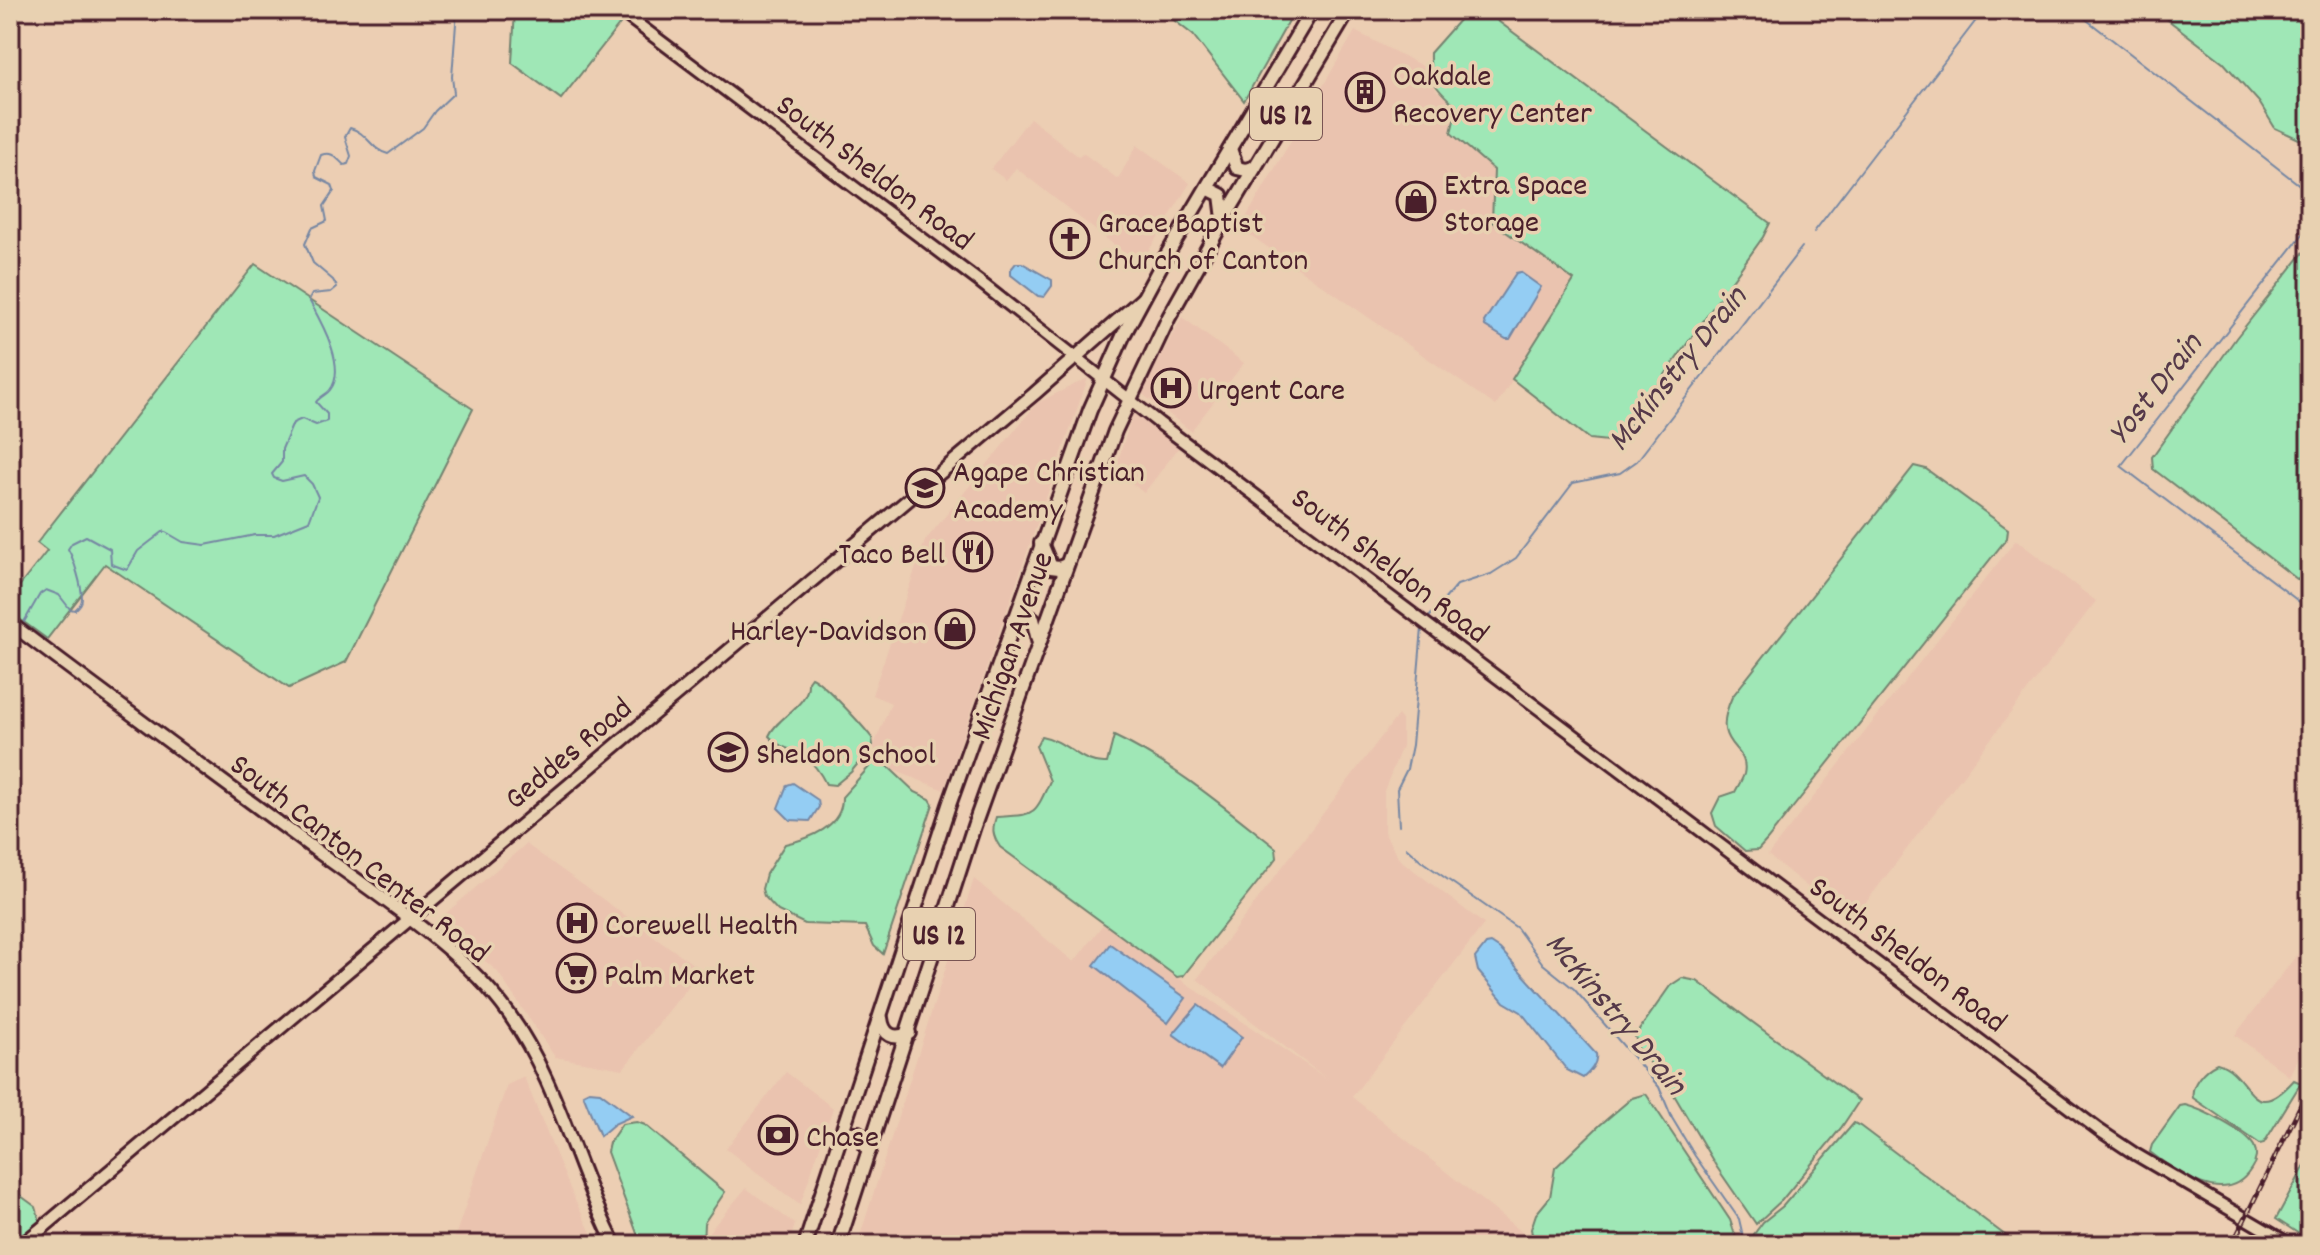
<svg xmlns="http://www.w3.org/2000/svg" width="2320" height="1255" viewBox="0 0 2320 1255" font-family="Dekko,sans-serif">
	<rect width="100%" height="100%" fill="#ecceb3"/>
	<filter id="ink" filterUnits="userSpaceOnUse"><feTurbulence type="fractalNoise" baseFrequency=".0125" numOctaves="2"/><feDisplacementMap in="SourceGraphic" scale="16" xChannelSelector="R" yChannelSelector="G"/><feConvolveMatrix kernelMatrix="1 2 1 2 8 2 1 2 1" color-interpolation-filters="sRGB"/></filter>
	<g filter="url(#ink)">
		<g fill="#eac3af">
			<polygon points="1355,31 1430,70 1436,90 1457,107 1451,133 1494,170 1492,222 1574,280 1496,406 1240,228"/>
			<polygon points="1030,118 1079,157 1083,153 1118,179 1137,145 1190,183 1140,265 1016,168 1006,180 991,169"/>
			<polygon points="1182,317 1244,363 1191,431 1141,393"/>
			<polygon points="1088,378 944,790 868,760 891,703 872,695 925,541 1037,403"/>
			<polygon points="1133,413 1180,446 1144,493 1115,470"/>
			<polygon points="2016,540 2096,601 1851,922 1768,855"/>
			<polygon points="1398,715 1402,720 1402,746 1384,791 1384,832 1399,859 1484,924 1352,1097 1538,1245 857,1245 974,879 1074,962 1104,923 1177,977 1327,1079 1197,979"/>
			<polygon points="526,844 701,970 623,1069 555,1057 497,971 437,921"/>
			<polygon points="2310,938 2310,1036 2289,1076 2235,1035"/>
			<polygon points="786,1072 833,1108 800,1205 726,1149"/>
			<polygon points="524,1077 574,1198 597,1245 452,1245 507,1085"/>
			<polygon points="746,1188 795,1224 789,1245 698,1245"/>
		</g>
		<g fill="#9fe7b6" stroke="#748370" stroke-width="2">
			<polygon points="515,10 610,10 623,20 561,99 512,63"/>
			<polygon points="1161,10 1295,10 1244,101 1193,35"/>
			<path d="M1468,10h15l287,213 -7,14 -146,205 -28,-3 -77,-60 62,-99 -82,-58 2,-52 -43,-37 6,-26c-21,-18 -28,-25 -27,-54z"/>
			<polygon points="2155,10 2310,10 2310,132 2299,139 2275,128 2259,102 2223,62"/>
			<polygon points="2310,244 2310,589 2153,469 2152,457 2236,338"/>
			<polygon points="255,264 473,409 346,662 289,688 105,564 47,639 10,612 10,598 47,551 37,543"/>
			<path d="M1914,466l12,3 82,60 -1,9 -240,302 -9,10 -13,1 -29,-25 -4,-13 8,-16 15,-5c3,-6 7,-12 9,-18 7,-31 -36,-24 -12,-77z"/>
			<path d="M811,677c11,4 52,49 61,61l1,7 -22,27 -16,13 -9,-1c-5,-10 -11,-20 -21,-27 -13,-8 -26,-9 -36,-21 9,-21 41,-30 39,-55z"/>
			<path d="M1041,736c28,5 39,29 66,27l7,-27c60,28 110,71 162,112l1,10 -94,118 -6,1 -177,-130c-8,-12 -8,-18 -4,-30 38,-3 37,2 54,-36l-14,-35z"/>
			<path d="M878,757l37,35 15,7 3,5 -50,150 -9,-8 -9,-20 -60,-2 -27,-13 -14,-15 -2,-7 4,-15 19,-30c24,-5 58,-17 57,-47z"/>
			<polygon points="1682,978 1697,981 1859,1101 1841,1128 1782,1200 1756,1224 1716,1166 1670,1088 1638,1048 1635,1036 1670,986"/>
			<path d="M2217,1063c35,9 32,67 77,17l7,3 -37,60 -4,1 -67,-46c-3,-13 11,-29 24,-35z"/>
			<polygon points="1646,1094 1730,1220 1738,1244 1534,1245 1531,1229 1536,1214 1550,1197 1555,1168 1600,1125 1632,1098"/>
			<path d="M2185,1105c17,4 60,26 69,41 4,8 2,16 -3,23 -25,40 -74,4 -101,-17l2,-7 28,-39z"/>
			<polygon points="637,1122 645,1125 725,1192 704,1223 703,1245 643,1245 638,1236 607,1152 609,1143 622,1124"/>
			<polygon points="1854,1123 1860,1126 2018,1245 1749,1245 1749,1241 1763,1222 1783,1206"/>
			<polygon points="2310,1156 2310,1241 2276,1219"/>
			<polygon points="10,1188 36,1207 40,1221 11,1245"/>
		</g>
		<g fill="#94cdf3" stroke="#7687a3" stroke-width="2">
			<polygon points="1016,263 1022,263 1052,280 1052,286 1044,297 1038,296 1011,275 1011,269"/>
			<polygon points="1520,272 1541,287 1510,339 1506,339 1485,326 1484,322 1516,273"/>
			<polygon points="793,783 818,800 819,807 810,821 790,820 778,808 787,785"/>
			<path d="M1491,943l9,6 96,105c2,10 -6,18 -13,24l-16,-8 -46,-58 -17,-10 -26,-31 -3,-13 11,-14z"/>
			<polygon points="1110,944 1186,998 1168,1023 1094,965"/>
			<polygon points="1198,1005 1242,1037 1220,1068 1173,1034"/>
			<polygon points="589,1091 600,1092 632,1116 614,1124 600,1136 583,1094"/>
		</g>
		<g fill="none" stroke-linecap="round" stroke-linejoin="round">
			<g stroke="#7687a3" stroke-width="2">
				<polyline points="2074,10 2310,193"/>
				<polyline points="2310,225 2121,466 2310,610"/>
				<polyline points="1814,232 1984,10"/>
				<polyline points="1430,616 1457,585 1491,574 1516,558 1573,483 1620,473 1637,461 1802,247"/>
				<path d="M24,622l16,-28 6,-4 13,5 11,14 5,1c4,-4 7,-6 7,-12 0,-11 -8,-39 -14,-49l4,-6 14,-7 24,13 1,15 16,6 11,-19 26,-20 19,11 22,3 50,-10h19l35,-14 9,-24 -6,-13 -8,-8 -22,5 -8,-3 -2,-4 10,-12v-13l11,-26 9,-4 14,6 11,-4v-7l-11,-12c4,-5 11,-8 14,-12 18,-23 -10,-70 -21,-90l3,-6 19,-2 6,-5 -4,-7 -20,-17 -8,-19 7,-16 15,-7 -3,-15 10,-15 -2,-6 -16,-8 -1,-6 6,-16c12,-4 15,3 23,10l4,-1 3,-8 -6,-19 5,-9c17,4 21,22 38,26l35,-26 12,-17 19,-18 -2,-16 5,-67"/>
				<polyline points="10,637 13,634"/>
				<polyline points="1399,826 1397,789 1407,769 1412,745 1422,628"/>
				<polyline points="1407,848 1424,863 1517,928 1543,964 1574,989 1659,1087 1672,1118 1695,1156 1739,1219 1745,1245"/>
				<path d="M10,1030c5,12 12,24 0,34"/>
			</g>
			<defs>
				<polyline id="tertiary" points="619,10 980,282 1159,423 2099,1130 2135,1154 2291,1245"/>
				<g id="secondary">
					<path d="M10,623c103,78 207,154 311,231 62,45 144,98 188,160 50,70 67,156 106,231"/>
					<polyline points="22,1245 1034,394 1144,297"/>
				</g>
				<g id="primary">
					<polyline points="1230,149 1237,168 1246,170 1255,167"/>
					<polyline points="1207,188 1221,195 1224,219"/>
					<polyline points="1041,543 1051,567 1059,568 1066,565"/>
					<polyline points="1013,620 1024,615 1033,619 1038,640"/>
					<path d="M881,1018c2,17 13,23 28,15"/>
					<polyline points="843,1133 858,1133 869,1151"/>
					<polyline points="805,1245 949,805 1090,410 1124,334 1165,258 1312,10"/>
					<polyline points="838,1245 974,826 1115,431 1169,317 1224,219 1349,10"/>
				</g>
			</defs>
			<use href="#tertiary" stroke="#4a1f2b" stroke-width="16"/>
			<use href="#secondary" stroke="#4a1f2b" stroke-width="17"/>
			<use href="#primary" stroke="#4a1f2b" stroke-width="18"/>
			<use href="#tertiary" stroke="#e8d1b1" stroke-width="10"/>
			<use href="#secondary" stroke="#e8d1b1" stroke-width="11"/>
			<use href="#primary" stroke="#e8d1b1" stroke-width="12"/>
			<defs>
				<polyline id="rail" points="2232,1245 2310,1086"/>
			</defs>
			<use href="#rail" stroke="#4a1f2b" stroke-width="5"/>
			<use href="#rail" stroke="#e8d1b1" stroke-width="2" stroke-dasharray="6" stroke-linecap="butt"/>
		</g>
	</g>
	<defs>
		<symbol id="building-ring" viewBox="-11 -11 22 22"><circle r="9.5" fill="#e8d1b1" stroke="#4a1f2b" stroke-width="1.5"/><path d="M-4-6H4V6H1V3H-1V6H-4ZM-2.5-4.3h1.7v1.8h-1.7ZM.8-4.3h1.7v1.8H.8ZM-2.5-1h1.7V.8h-1.7ZM.8-1h1.7V.8H.8Z" fill="#4a1f2b"/></symbol>
		<symbol id="shop-ring" viewBox="-11 -11 22 22"><circle r="9.5" fill="#e8d1b1" stroke="#4a1f2b" stroke-width="1.5"/><path d="M-5-2.5h2.3a2.7 3.5 0 0 1 5.4 0H5L5.5 6h-11ZM-1.5-2.5h3a1.5 2.3 0 0 0-3 0Z" fill="#4a1f2b"/></symbol>
		<symbol id="church-ring" viewBox="-11 -11 22 22"><circle r="9.5" fill="#e8d1b1" stroke="#4a1f2b" stroke-width="1.5"/><path d="M-1.2-6h2.4v3.5h3.3v2.4h-3.3V6h-2.4V-.1h-3.3v-2.4h3.3Z" fill="#4a1f2b"/></symbol>
		<symbol id="hospital-ring" viewBox="-11 -11 22 22"><circle r="9.5" fill="#e8d1b1" stroke="#4a1f2b" stroke-width="1.5"/><path d="M-5-5h3v3.5h4V-5h3V5h-3V1.5h-4V5h-3Z" fill="#4a1f2b"/></symbol>
		<symbol id="school-ring" viewBox="-11 -11 22 22"><circle r="9.5" fill="#e8d1b1" stroke="#4a1f2b" stroke-width="1.5"/><path d="M0-5L7-2L0 1L-7-2ZM-4 1L0 2.5L4 1V4Q0 6-4 4Z" fill="#4a1f2b"/></symbol>
		<symbol id="restaurant-ring" viewBox="-11 -11 22 22"><circle r="9.5" fill="#e8d1b1" stroke="#4a1f2b" stroke-width="1.5"/><path d="M-5-6h1v4h1v-4h1v4h1v-4h1v5L-1.5 .5V6h-2V.5L-5-1ZM5-6V6H3V1.5H1.5Q1.5-4 5-6Z" fill="#4a1f2b"/></symbol>
		<symbol id="supermarket-ring" viewBox="-11 -11 22 22"><circle r="9.5" fill="#e8d1b1" stroke="#4a1f2b" stroke-width="1.5"/><path d="M-6-5.5h2.5l.6 2H6L4.5 2H-2.5L-4.4-4H-6ZM-1.5 3.2a1.3 1.3 0 1 0 .1 0ZM3 3.2a1.3 1.3 0 1 0 .1 0Z" fill="#4a1f2b"/></symbol>
		<symbol id="bank-ring" viewBox="-11 -11 22 22"><circle r="9.5" fill="#e8d1b1" stroke="#4a1f2b" stroke-width="1.5"/><path d="M-6-4H6V4H-6ZM0-2.3a2.3 2.3 0 1 0 0 4.6a2.3 2.3 0 1 0 0-4.6Z" fill="#4a1f2b"/></symbol>
	</defs>
	<g fill-rule="evenodd">
		<use href="#building-ring" x="1343" y="70" width="44" height="44"/>
		<use href="#shop-ring" x="1394" y="179" width="44" height="44"/>
		<use href="#church-ring" x="1048" y="217" width="44" height="44"/>
		<use href="#hospital-ring" x="1149" y="366" width="44" height="44"/>
		<use href="#school-ring" x="903" y="466" width="44" height="44"/>
		<use href="#restaurant-ring" x="951" y="530" width="44" height="44"/>
		<use href="#shop-ring" x="933" y="607" width="44" height="44"/>
		<use href="#school-ring" x="706" y="730" width="44" height="44"/>
		<use href="#hospital-ring" x="555" y="901" width="44" height="44"/>
		<use href="#supermarket-ring" x="554" y="951" width="44" height="44"/>
		<use href="#bank-ring" x="756" y="1113" width="44" height="44"/>
	</g>
	<g text-anchor="middle" stroke-width="7" stroke-linejoin="round" paint-order="stroke">
		<g fill="#e8d1b1" stroke="#795453" stroke-width="2">
			<rect x="1250" y="88" width="72" height="52" rx="6"/>
			<rect x="903" y="908" width="72" height="52" rx="6"/>
		</g>
		<g font-size="30" font-weight="bold" fill="#4a1f2b">
			<text x="1286" y="124">US 12</text>
			<text x="939" y="944">US 12</text>
		</g>
		<g font-size="32" fill="#4a1f2b" stroke="#e8d1b1" text-anchor="start">
			<text x="1393" y="85">Oakdale<tspan x="1393" dy="37">Recovery Center</tspan></text>
			<text x="1444" y="194">Extra Space<tspan x="1444" dy="37">Storage</tspan></text>
			<text x="1098" y="232">Grace Baptist<tspan x="1098" dy="37">Church of Canton</tspan></text>
			<text x="1199" y="399">Urgent Care</text>
			<text x="953" y="481">Agape Christian<tspan x="953" dy="37">Academy</tspan></text>
			<text x="945" y="563" text-anchor="end">Taco Bell</text>
			<text x="927" y="640" text-anchor="end">Harley-Davidson</text>
			<text x="756" y="763">Sheldon School</text>
			<text x="605" y="934">Corewell Health</text>
			<text x="604" y="984">Palm Market</text>
			<text x="806" y="1146">Chase</text>
		</g>
		<g font-size="32" fill="#4a1f2b" stroke="#e8d1b1">
			<text transform="translate(876 171) rotate(37)" y="11">South Sheldon Road</text>
			<text transform="translate(1391 564) rotate(37)" y="11">South Sheldon Road</text>
			<text transform="translate(1010 645) rotate(-71)" y="11">Michigan Avenue</text>
			<text transform="translate(567 752) rotate(-40)" y="11">Geddes Road</text>
			<text transform="translate(361 857) rotate(38)" y="11">South Canton Center Road</text>
			<text transform="translate(1909 953) rotate(37)" y="11">South Sheldon Road</text>
		</g>
		<g font-size="34" font-style="italic" fill="#553949" stroke="#e8d1b1">
			<text transform="translate(1675 367) rotate(-51)" y="12">McKinstry Drain</text>
			<text transform="translate(2153 387) rotate(-52)" y="12">Yost Drain</text>
			<text transform="translate(1618 1012) rotate(50)" y="12">McKinstry Drain</text>
		</g>
	</g>
	<rect width="2320" height="1255" fill="none" stroke="#e8d1b1" stroke-width="40"/>
	<rect x="20" y="20" width="2280" height="1215" fill="none" stroke="#4a1f2b" stroke-width="3" filter="url(#ink)"/>
</svg>
